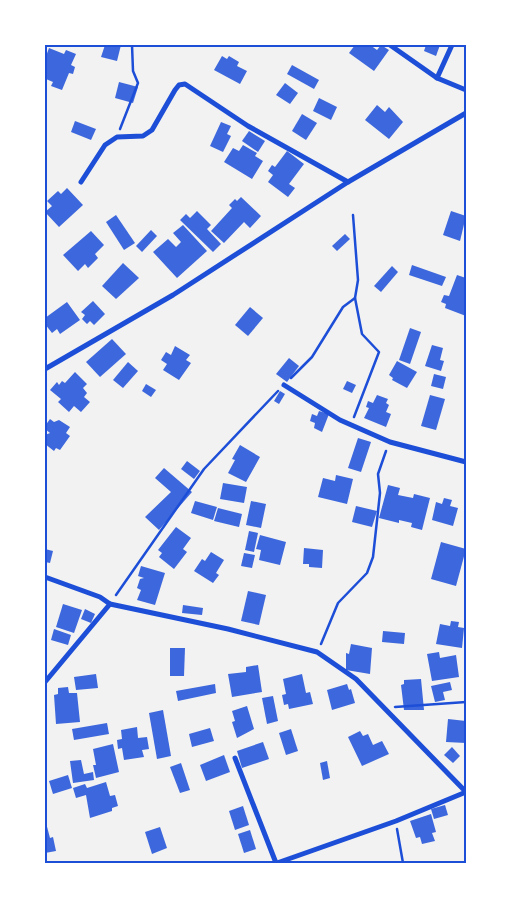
<svg xmlns="http://www.w3.org/2000/svg" width="511" height="908" viewBox="0 0 511 908" font-family="Literata,serif">
	<rect width="100%" height="100%" fill="#f2f2f2"/>
	<g fill="#3d67dc">
		<polygon points="105,45 121,45 117,61 101,57"/>
		<polygon points="355,45 370,45 377,50 381,45 389,50 374,71 349,53"/>
		<polygon points="426,45 440,45 436,56 424,51"/>
		<polygon points="49,48 64,54 66,50 76,54 71,65 75,67 73,74 69,73 62,90 51,86 53,82 46,79 45,59"/>
		<polygon points="222,56 227,59 229,56 239,62 237,66 247,71 240,84 214,70"/>
		<polygon points="292,65 319,80 314,89 287,74"/>
		<polygon points="119,82 138,87 133,103 115,98"/>
		<polygon points="285,83 298,93 290,104 276,95"/>
		<polygon points="319,98 337,107 331,120 313,111"/>
		<polygon points="377,105 385,112 389,107 403,122 389,139 365,120"/>
		<polygon points="302,114 317,123 306,140 292,131"/>
		<polygon points="75,121 96,129 91,140 71,132"/>
		<polygon points="221,122 231,126 227,134 231,136 223,152 210,146"/>
		<polygon points="249,131 265,141 258,152 242,141"/>
		<polygon points="243,145 257,153 255,156 263,161 252,179 224,162 233,148 239,151"/>
		<polygon points="287,151 304,164 289,184 295,188 288,197 268,182 273,175 268,171 272,165 275,167"/>
		<polygon points="67,188 83,205 59,227 45,212 52,206 47,201 58,191 61,194"/>
		<polygon points="241,197 261,216 250,228 244,222 224,243 211,231 232,208 229,205 235,199 237,201"/>
		<polygon points="197,211 211,225 207,229 221,244 213,252 180,220 186,214 190,218"/>
		<polygon points="451,211 466,216 460,241 443,235"/>
		<polygon points="116,215 135,243 124,250 106,222"/>
		<polygon points="183,225 207,251 177,278 153,252 168,239 176,247 181,242 173,233"/>
		<polygon points="151,230 157,236 142,252 136,246"/>
		<polygon points="91,231 104,245 95,254 98,258 88,268 85,264 78,271 63,255"/>
		<polygon points="345,234 350,239 337,251 332,246"/>
		<polygon points="123,263 139,278 116,299 102,286"/>
		<polygon points="412,265 446,277 442,286 409,275"/>
		<polygon points="392,266 398,272 381,292 374,286"/>
		<polygon points="457,275 466,278 466,316 445,308 446,304 441,302 444,295 449,296"/>
		<polygon points="93,301 105,314 94,325 90,321 87,324 82,319 85,315 81,312"/>
		<polygon points="67,302 80,320 60,334 57,329 52,333 45,324 45,318"/>
		<polygon points="250,307 263,318 248,336 235,325"/>
		<polygon points="410,328 421,332 410,364 399,360"/>
		<polygon points="112,339 126,354 100,377 86,362"/>
		<polygon points="432,345 443,348 440,360 444,361 441,371 425,366"/>
		<polygon points="175,346 190,355 186,360 191,363 179,380 163,370 167,364 161,360 166,352 171,355"/>
		<polygon points="289,358 299,366 287,382 276,374"/>
		<polygon points="397,361 417,372 407,388 392,380 393,378 389,375"/>
		<polygon points="128,362 138,371 123,388 113,380"/>
		<polygon points="75,372 87,384 83,388 87,393 84,397 90,402 81,412 74,406 69,412 58,402 61,399 50,390 57,382 59,385 62,381 65,383"/>
		<polygon points="434,374 446,377 443,389 431,386"/>
		<polygon points="347,381 356,385 352,393 343,389"/>
		<polygon points="146,384 156,390 151,397 142,391"/>
		<polygon points="280,391 285,394 279,404 274,401"/>
		<polygon points="377,395 388,399 386,403 389,405 386,412 391,414 386,427 364,418 369,408 366,407 368,401 373,403"/>
		<polygon points="430,395 445,399 436,430 421,426"/>
		<polygon points="319,411 329,414 322,432 314,428 315,423 310,421 312,414 317,416"/>
		<polygon points="50,419 54,422 59,420 70,427 66,433 70,436 60,450 56,448 54,451 45,444 45,435 50,433 45,429 45,426"/>
		<polygon points="358,438 371,442 361,472 348,468"/>
		<polygon points="240,445 260,457 246,482 228,473 235,460 232,459"/>
		<polygon points="187,461 200,471 194,479 181,469"/>
		<polygon points="164,468 192,492 159,530 145,517 171,492 155,478"/>
		<polygon points="336,475 353,479 347,504 318,497 323,478 335,481"/>
		<polygon points="223,483 247,487 244,503 220,499"/>
		<polygon points="388,485 400,488 398,495 413,498 414,494 430,498 422,530 411,527 412,523 399,520 399,523 379,518"/>
		<polygon points="444,498 452,500 450,506 458,508 453,526 432,520 436,502 442,504"/>
		<polygon points="195,501 217,507 213,520 191,513"/>
		<polygon points="251,501 266,504 261,528 246,525"/>
		<polygon points="356,506 377,511 372,527 352,522"/>
		<polygon points="218,508 242,514 239,527 214,521"/>
		<polygon points="176,527 191,538 183,549 187,552 174,569 159,557 162,553 158,550"/>
		<polygon points="249,531 258,533 254,552 245,550"/>
		<polygon points="260,535 286,542 280,565 259,560 261,550 256,549"/>
		<polygon points="441,542 466,549 456,586 431,579"/>
		<polygon points="304,548 323,550 322,568 309,567 309,564 303,564"/>
		<polygon points="45,549 53,551 50,563 45,562"/>
		<polygon points="211,552 224,560 216,573 219,575 213,583 194,571 202,559 205,561"/>
		<polygon points="244,553 255,555 252,568 241,566"/>
		<polygon points="141,566 165,573 155,605 137,600 141,590 137,588 140,579 144,578 138,576"/>
		<polygon points="248,591 266,595 259,625 241,621"/>
		<polygon points="63,604 82,610 74,633 56,627"/>
		<polygon points="183,605 203,608 202,615 182,613"/>
		<polygon points="85,609 95,614 91,623 81,619"/>
		<polygon points="451,621 459,622 458,627 464,628 462,648 436,644 440,624 450,626"/>
		<polygon points="54,629 71,635 68,645 51,640"/>
		<polygon points="383,631 405,633 404,644 382,642"/>
		<polygon points="351,644 372,648 370,674 346,670 346,653 349,654"/>
		<polygon points="170,648 185,648 184,676 170,676"/>
		<polygon points="439,652 440,658 456,655 459,677 432,681 427,654"/>
		<polygon points="258,665 262,692 232,697 228,674 246,672 246,667"/>
		<polygon points="96,674 98,688 76,690 74,677"/>
		<polygon points="302,674 306,693 310,692 313,704 289,709 288,704 284,705 282,695 286,694 283,679"/>
		<polygon points="421,679 424,710 404,710 401,685 404,684 404,680"/>
		<polygon points="450,682 452,690 443,692 445,700 435,702 431,686"/>
		<polygon points="215,684 216,693 178,701 176,691"/>
		<polygon points="347,684 349,690 351,689 355,703 332,710 327,690"/>
		<polygon points="68,687 69,693 77,693 80,722 56,724 54,695 58,694 58,688"/>
		<polygon points="273,696 278,721 267,724 262,698"/>
		<polygon points="247,706 254,729 237,738 232,722 235,721 232,711"/>
		<polygon points="163,710 171,756 157,759 149,713"/>
		<polygon points="448,719 466,721 466,743 446,742"/>
		<polygon points="107,723 109,734 74,740 72,729"/>
		<polygon points="137,727 138,738 147,737 149,749 142,750 144,757 124,760 122,748 118,749 117,740 122,739 121,730"/>
		<polygon points="210,728 214,741 192,747 189,734"/>
		<polygon points="291,729 298,751 286,755 279,733"/>
		<polygon points="360,731 363,736 368,734 373,745 382,741 389,754 362,766 348,737"/>
		<polygon points="263,742 269,759 242,768 237,751"/>
		<polygon points="113,744 119,772 96,778 93,765 96,765 93,749"/>
		<polygon points="452,747 460,756 453,763 444,755"/>
		<polygon points="224,755 230,772 206,781 200,765"/>
		<polygon points="81,760 84,774 93,772 94,780 73,783 70,761"/>
		<polygon points="327,761 330,778 323,780 320,763"/>
		<polygon points="181,763 190,790 180,793 170,767"/>
		<polygon points="68,775 72,788 53,794 49,781"/>
		<polygon points="106,782 110,796 115,795 118,806 112,808 112,811 90,818 86,795 76,798 73,788 85,784 87,788"/>
		<polygon points="445,805 448,815 434,819 431,809"/>
		<polygon points="243,806 249,825 235,830 229,811"/>
		<polygon points="431,814 436,832 432,833 435,841 422,844 420,837 416,838 410,821"/>
		<polygon points="45,819 50,838 53,837 56,851 45,853"/>
		<polygon points="160,827 167,848 152,854 145,832"/>
		<polygon points="250,830 256,849 244,853 238,834"/>
	</g>
	<g fill="none" stroke-linecap="round" stroke-linejoin="round">
		<g stroke="#1d4ed8" stroke-width="2.5">
			<polyline points="120,129 138,83 133,71 132,45"/>
			<polyline points="353,215 358,280 355,298 362,334 379,352 354,417"/>
			<polyline points="291,378 312,357 343,307 355,298"/>
			<polyline points="116,595 204,469 278,391"/>
			<polyline points="321,644 338,603 367,573 373,557 380,493 378,474 386,451"/>
			<polyline points="395,707 466,702"/>
			<polyline points="397,829 403,863"/>
		</g>
		<g stroke="#1d4ed8" stroke-width="5">
			<polyline points="390,45 437,78 466,90"/>
			<polyline points="437,78 452,45"/>
			<polyline points="81,182 105,145 117,137 143,136 152,130 175,90 179,85 185,84 248,126 348,182"/>
			<polyline points="45,369 173,295 348,182 466,113"/>
			<polyline points="284,385 340,420 390,442 466,462"/>
			<polyline points="45,577 100,597 110,604 228,629 317,652 356,679 466,792"/>
			<polyline points="45,682 110,604"/>
			<polyline points="235,758 276,863"/>
			<polyline points="277,863 396,821 466,792"/>
		</g>
	</g>
	<rect width="511" height="908" fill="none" stroke="#ffffff" stroke-width="92"/>
	<rect x="46" y="46" width="419" height="816" fill="none" stroke="#1d4ed8" stroke-width="2"/>
</svg>
